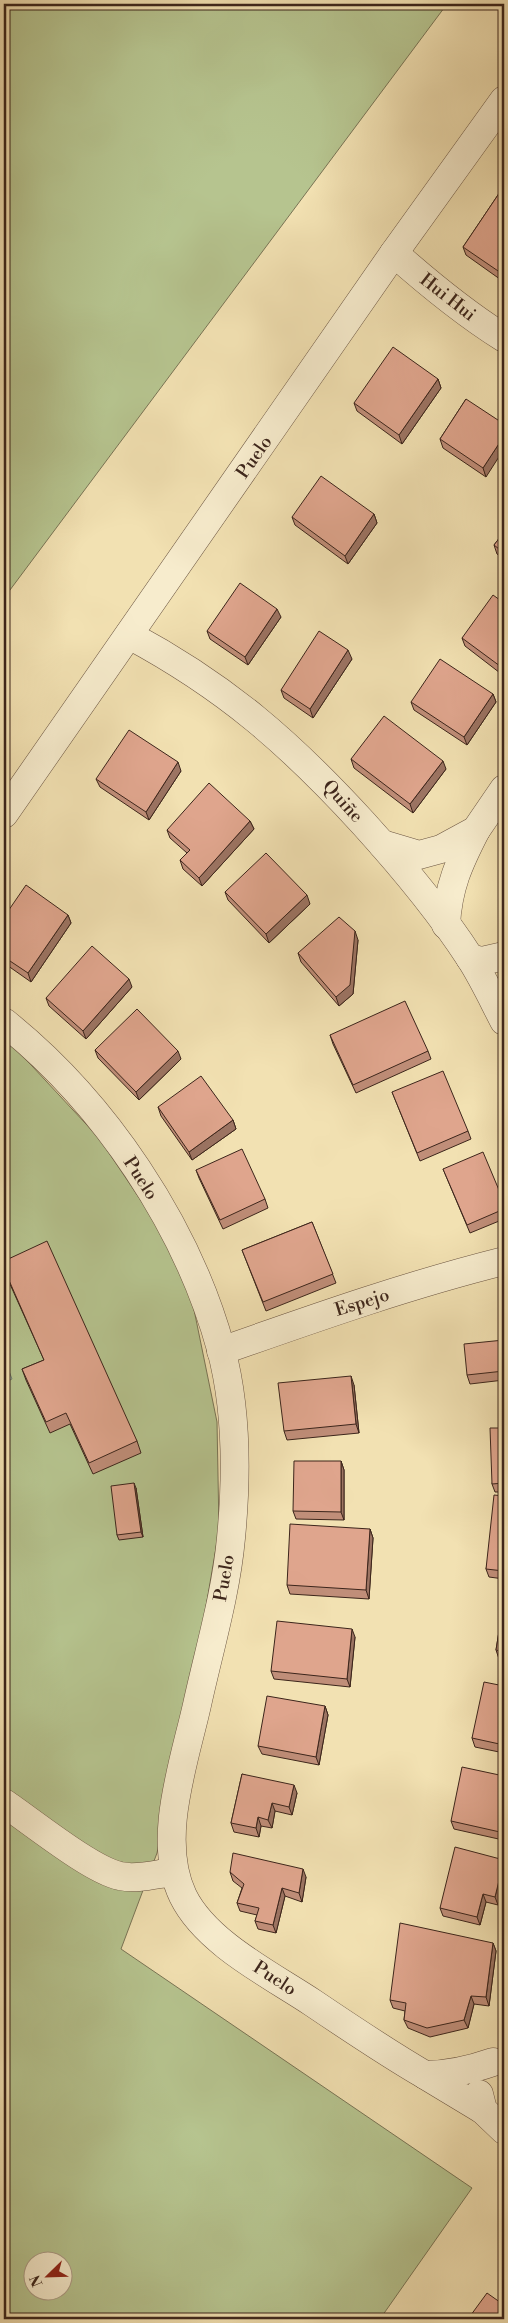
<svg xmlns="http://www.w3.org/2000/svg" width="508" height="2323" viewBox="0 0 508 2323" font-family="'Libre Bodoni',serif">
	<rect width="100%" height="100%" fill="#f2e1b2"/>
	<filter id="stains"><feTurbulence type="fractalNoise" baseFrequency=".004" numOctaves="4"/><feColorMatrix values="0 0 0 0 .2 0 0 0 0 .09 0 0 0 0 .02 0 0 0 .5 -.17"/></filter>
	<radialGradient id="worn" r=".72"><stop offset=".6" stop-color="#630" stop-opacity="0"/><stop offset="1" stop-color="#630" stop-opacity=".3"/></radialGradient>
	<g fill="#b6c48f" stroke="#797455" fill-rule="evenodd">
		<polygon points="4,4 447,4 4,598"/>
		<path d="M4,1040l15,12 80,86 67,100 26,62 25,122 2,108 -24,141 -38,182 -36,96 351,239 -92,131h-376zM32,2260h30v30h-30z"/>
	</g>
	<polygon fill="#9cbea9" stroke="#768170" points="4,1358 12,1379 4,1383"/>
	<g fill="none" stroke-linecap="round" stroke-linejoin="round">
		<defs>
			<g id="minor">
				<path d="M394,253c35,31 70,60 110,85"/>
				<path d="M129,635c97,52 161,108 235,189 38,42 75,86 106,134 13,20 23,42 34,63"/>
				<polyline points="4,814 394,253 504,100"/>
				<polyline points="382,844 419,855 441,849 476,830 504,789"/>
				<path d="M446,925c2,-38 13,-62 30,-95"/>
				<polyline points="470,958 482,961 504,956"/>
				<path d="M4,1022c100,80 183,203 217,327 16,60 16,127 10,189 -5,56 -22,112 -34,167 -13,58 -41,135 -14,191 23,47 88,79 130,107 37,25 74,50 112,72"/>
				<path d="M221,1351c94,-33 187,-66 283,-90"/>
				<path d="M4,1803c27,18 87,67 116,73 17,4 36,-2 53,-4"/>
				<polyline points="479,2094 483,2110 504,2130"/>
				<path d="M483,2110l-58,-35c25,0 45,-5 68,-13"/>
			</g>
		</defs>
		<use href="#minor" stroke="#6a5441" stroke-width="29"/>
		<use href="#minor" stroke="#f7eccd" stroke-width="28"/>
	</g>
	<g fill="#c08e79" stroke="#3c251b">
		<polygon points="504,186 504,282 466,255 463,247"/>
		<polygon points="438,379 441,388 402,444 357,411 354,403"/>
		<polygon points="466,399 486,477 443,448 440,439"/>
		<polygon points="374,514 377,523 348,564 295,525 292,517"/>
		<polygon points="504,532 504,559 497,554 494,545"/>
		<polygon points="504,603 504,676 465,646 462,638"/>
		<polygon points="281,617 248,665 210,639 207,631"/>
		<polygon points="352,659 313,718 284,698 281,690"/>
		<polygon points="493,694 496,702 467,745 414,710 411,702"/>
		<polygon points="351,759 446,769 413,813 354,768"/>
		<polygon points="181,771 149,820 100,787 96,779"/>
		<polygon points="250,821 254,829 202,886 183,869 180,860 187,853 170,838 167,830"/>
		<polygon points="225,892 310,904 269,943 228,900"/>
		<polygon points="68,915 71,923 31,982 4,963 4,917"/>
		<polygon points="358,940 353,994 339,1006 301,962 298,953"/>
		<polygon points="132,987 86,1039 49,1006 46,998"/>
		<polygon points="330,1035 428,1051 431,1059 356,1093 333,1044"/>
		<polygon points="95,1050 181,1059 139,1100 98,1058"/>
		<polygon points="392,1092 468,1131 471,1139 420,1161"/>
		<polygon points="158,1107 233,1120 236,1129 192,1160 161,1116"/>
		<polygon points="443,1169 504,1202 504,1219 470,1233"/>
		<polygon points="196,1170 265,1199 268,1208 223,1229 199,1178"/>
		<polygon points="312,1222 336,1283 266,1311 242,1250"/>
		<polygon points="4,1261 137,1441 141,1453 93,1474 70,1424 50,1433 26,1380 22,1369 44,1360 5,1273 4,1271"/>
		<polygon points="504,1340 504,1380 470,1384 467,1375"/>
		<polygon points="354,1385 359,1433 287,1440 284,1431"/>
		<polygon points="504,1428 504,1492 495,1492 492,1484"/>
		<polygon points="341,1461 344,1470 344,1520 296,1519 293,1511"/>
		<polygon points="136,1488 143,1537 119,1540 117,1535"/>
		<polygon points="504,1496 504,1579 489,1577 486,1569"/>
		<polygon points="370,1529 373,1538 369,1599 290,1594 287,1585"/>
		<polygon points="504,1600 504,1660 499,1659 496,1650"/>
		<polygon points="355,1637 350,1687 274,1679 271,1671"/>
		<polygon points="504,1686 504,1753 475,1747 472,1738"/>
		<polygon points="325,1706 328,1715 319,1765 262,1754 258,1746"/>
		<polygon points="242,1774 297,1793 292,1815 275,1811 272,1828 261,1826 259,1837 234,1832 231,1823"/>
		<polygon points="504,1776 503,1840 454,1829 451,1821"/>
		<polygon points="504,1860 498,1905 486,1902 480,1925 443,1916 440,1908"/>
		<polygon points="230,1872 306,1877 302,1902 285,1896 276,1933 258,1929 255,1921 257,1915 240,1911 237,1903 242,1888 233,1881"/>
		<polygon points="493,1943 496,1951 489,2006 474,2004 468,2028 430,2037 408,2028 404,2020 405,2011 393,2008 390,2000"/>
	</g>
	<g fill="#9c7463" stroke="#3c251b">
		<polygon points="438,379 441,388 402,444 399,435"/>
		<polygon points="504,436 504,449 486,477 483,468"/>
		<polygon points="374,514 377,523 348,564 345,556"/>
		<polygon points="277,609 281,617 248,665 245,657"/>
		<polygon points="348,650 352,659 313,718 310,709"/>
		<polygon points="493,694 496,702 467,745 464,737"/>
		<polygon points="443,761 446,769 413,813 410,804"/>
		<polygon points="178,762 181,771 149,820 146,812"/>
		<polygon points="250,821 254,829 202,886 199,878"/>
		<polygon points="307,895 310,904 269,943 266,934"/>
		<polygon points="68,915 71,923 31,982 28,973"/>
		<polygon points="355,931 358,940 353,994 339,1006 336,997"/>
		<polygon points="129,979 132,987 86,1039 83,1031"/>
		<polygon points="178,1051 181,1059 139,1100 136,1092"/>
		<polygon points="233,1120 236,1129 192,1160 189,1152"/>
		<polygon points="351,1376 354,1385 359,1433 356,1424"/>
		<polygon points="341,1461 344,1470 344,1520 341,1512"/>
		<polygon points="134,1483 136,1488 143,1537 141,1532"/>
		<polygon points="370,1529 373,1538 369,1599 366,1590"/>
		<polygon points="352,1629 355,1637 350,1687 347,1679"/>
		<polygon points="325,1706 328,1715 319,1765 316,1757"/>
		<polygon points="294,1785 297,1793 292,1815 289,1807"/>
		<polygon points="272,1803 275,1811 272,1828 268,1820"/>
		<polygon points="504,1811 504,1834 503,1840 500,1832"/>
		<polygon points="258,1817 261,1826 259,1837 256,1828"/>
		<polygon points="504,1861 504,1881 498,1905 495,1897"/>
		<polygon points="303,1869 306,1877 302,1902 299,1893"/>
		<polygon points="282,1888 285,1896 276,1933 273,1925"/>
		<polygon points="483,1894 486,1902 480,1925 477,1917"/>
		<polygon points="493,1943 496,1951 489,2006 486,1997"/>
		<polygon points="471,1996 474,2004 468,2028 464,2020"/>
	</g>
	<g fill="#dfa58d" stroke="#3c251b">
		<polygon points="504,186 504,275 463,247"/>
		<polygon points="393,347 438,379 399,435 354,403"/>
		<polygon points="466,399 504,424 504,436 483,468 440,439"/>
		<polygon points="321,476 374,514 345,556 292,517"/>
		<polygon points="504,532 504,553 494,545"/>
		<polygon points="240,583 277,609 245,657 207,631"/>
		<polygon points="493,595 504,603 504,669 462,638"/>
		<polygon points="319,631 348,650 310,709 281,690"/>
		<polygon points="440,659 493,694 464,737 411,702"/>
		<polygon points="384,716 443,761 410,804 351,759"/>
		<polygon points="129,730 178,762 146,812 96,779"/>
		<polygon points="209,783 250,821 199,878 180,860 190,850 167,830"/>
		<polygon points="266,853 307,895 266,934 225,892"/>
		<polygon points="26,885 68,915 28,973 4,957 4,917"/>
		<polygon points="339,917 355,931 350,985 336,997 298,953"/>
		<polygon points="92,946 129,979 83,1031 46,998"/>
		<polygon points="405,1001 428,1051 353,1085 330,1035"/>
		<polygon points="137,1009 178,1051 136,1092 95,1050"/>
		<polygon points="443,1071 468,1131 417,1153 392,1092"/>
		<polygon points="201,1076 233,1120 189,1152 158,1107"/>
		<polygon points="242,1149 265,1199 220,1220 196,1170"/>
		<polygon points="483,1152 504,1202 504,1209 467,1225 443,1169"/>
		<polygon points="312,1222 333,1274 263,1302 242,1250"/>
		<polygon points="47,1241 137,1441 89,1463 66,1413 46,1422 22,1369 44,1360 4,1269 4,1261"/>
		<polygon points="504,1340 504,1371 467,1375 464,1344"/>
		<polygon points="351,1376 356,1424 284,1431 278,1383"/>
		<polygon points="490,1428 504,1428 504,1483 492,1484"/>
		<polygon points="294,1461 341,1461 341,1512 293,1511"/>
		<polygon points="134,1483 141,1532 117,1535 111,1486"/>
		<polygon points="494,1495 504,1496 504,1571 486,1569"/>
		<polygon points="290,1524 370,1529 366,1590 287,1585"/>
		<polygon points="504,1600 504,1652 496,1650"/>
		<polygon points="277,1621 352,1629 347,1679 271,1671"/>
		<polygon points="484,1682 504,1686 504,1745 472,1738"/>
		<polygon points="267,1696 325,1706 316,1757 258,1746"/>
		<polygon points="462,1767 504,1776 504,1811 500,1832 451,1821"/>
		<polygon points="242,1774 294,1785 289,1807 272,1803 268,1820 258,1817 256,1828 231,1823"/>
		<polygon points="455,1847 504,1860 495,1897 483,1894 477,1917 440,1908"/>
		<polygon points="233,1853 303,1869 299,1893 282,1888 273,1925 255,1921 259,1908 237,1903 244,1884 230,1872"/>
		<polygon points="400,1923 493,1943 486,1997 471,1996 464,2020 427,2028 404,2020 406,2003 390,2000"/>
		<polygon points="487,2293 504,2305 504,2319 468,2319"/>
	</g>
	<g text-anchor="middle" stroke-width="4.5" stroke-linejoin="round" paint-order="stroke">
		<g font-size="18" fill="#3c251b" stroke="#f7eccd">
			<text transform="translate(448 297) rotate(38)" y="6">Hui Hui</text>
			<text transform="translate(254 457) rotate(-55)" y="6">Puelo</text>
			<text transform="translate(343 801) rotate(48)" y="6">Quiñe</text>
			<text transform="translate(141 1178) rotate(57)" y="6">Puelo</text>
			<text transform="translate(362 1302) rotate(-17)" y="6">Espejo</text>
			<text transform="translate(224 1578) rotate(-80)" y="6">Puelo</text>
			<text transform="translate(275 1978) rotate(33)" y="6">Puelo</text>
		</g>
	</g>
	<rect width="508" height="2323" fill="none" stroke="#f2e1b2" stroke-width="20"/>
	<rect x="5" y="5" width="498" height="2313" fill="none" stroke="#3c251b" stroke-width="2.5"/>
	<rect x="10" y="10" width="488" height="2303" fill="none" stroke="#3c251b"/>
	<g transform="translate(48 2276) rotate(247)"><circle r="24" fill="#f7eccd" stroke="#ac9c86"/>
	<path d="M0-4L9 19L0 12L-9 19Z" fill="#8f2418"/>
	<text y="-8" font-size="14" font-weight="bold" text-anchor="middle" fill="#3c251b">N</text>
	</g>
	<rect width="100%" height="100%" filter="url(#stains)"/>
	<rect width="100%" height="100%" fill="url(#worn)"/>
</svg>
